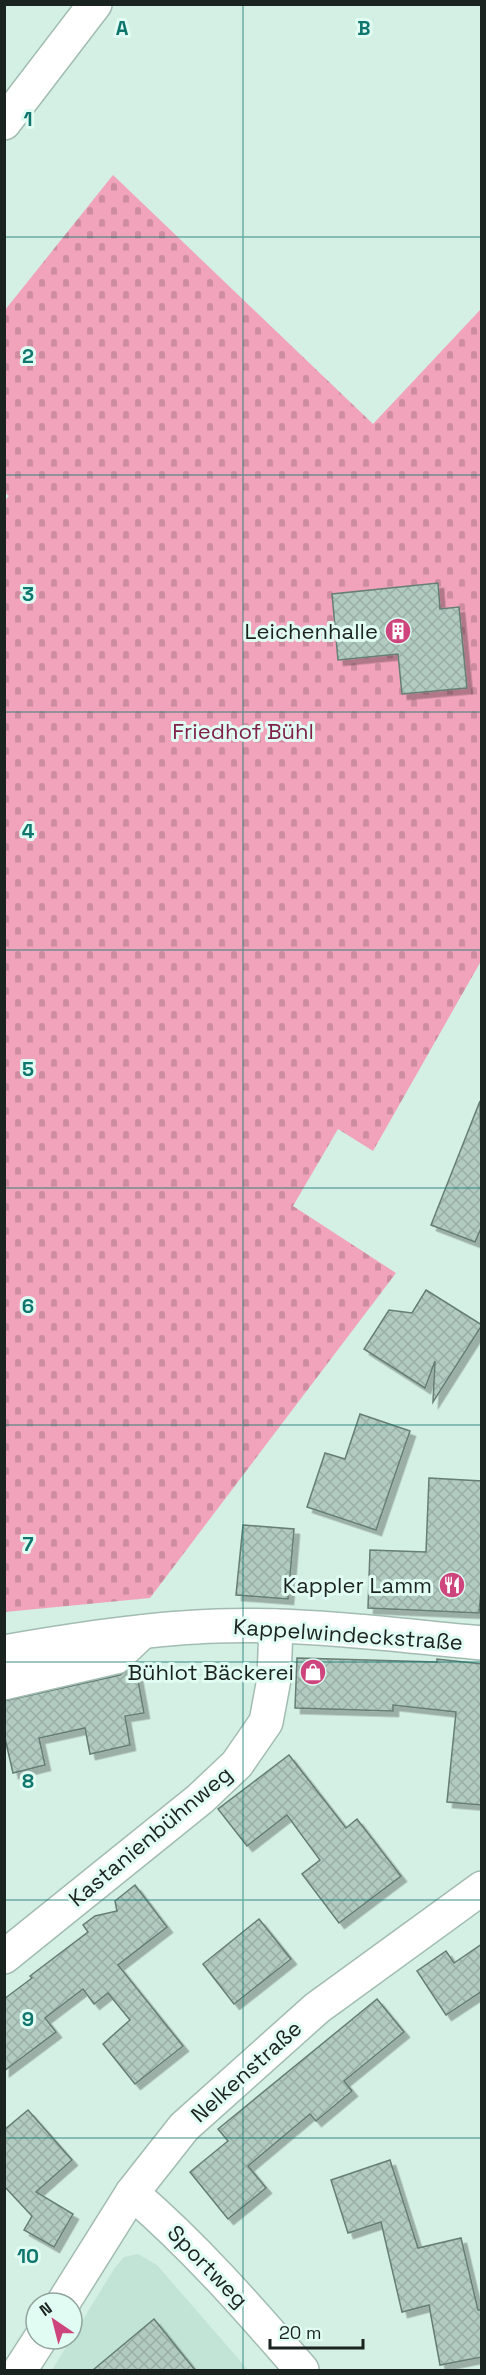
<svg xmlns="http://www.w3.org/2000/svg" width="486" height="2375" viewBox="0 0 486 2375" font-family="'Space Grotesk',sans-serif">
	<defs>
		<pattern id="cemetery-stones" width="16" height="16" patternUnits="userSpaceOnUse" patternTransform="scale(1.5)"><rect width="16" height="16" fill="#f1a3bc"/><path d="M2 7V4a2 2 0 0 1 4 0v3zM10 15v-3a2 2 0 0 1 4 0v3z" fill="#ce8ca1"/></pattern>
		<pattern id="building-cross-hatch" width="8" height="8" patternUnits="userSpaceOnUse" patternTransform="scale(1.5)"><rect width="8" height="8" fill="#b1cbc1"/><path d="M0 0l8 8M0 8l8-8" fill="none" stroke="#98aea6"/></pattern>
		<filter id="shadow"><feDropShadow dx="5.5" dy="5.5" stdDeviation="0" flood-color="#0004"/></filter>
	</defs>
	<rect width="100%" height="100%" fill="#d4efe4"/>
	<polygon fill="#c2e4d7" points="138,2254 157,2265 248,2370 52,2370 114,2269 124,2257"/>
	<polygon fill="url(#cemetery-stones)" points="113,175 373,424 481,309 481,961 373,1151 338,1129 293,1206 396,1273 150,1598 5,1612 4,501 9,496 4,492 5,310"/>
	<g fill="url(#building-cross-hatch)" stroke="#667e75" stroke-width="1.5" filter="url(#shadow)">
		<polygon points="438,583 440,609 459,607 467,688 402,694 398,654 338,660 332,594"/>
		<polygon points="480,1101 482,1226 475,1242 431,1225"/>
		<polygon points="426,1290 482,1325 433,1402 435,1361 425,1388 364,1349 389,1310 412,1313"/>
		<polygon points="360,1414 410,1431 376,1530 307,1507 325,1453 345,1459"/>
		<polygon points="429,1478 482,1481 482,1580 479,1613 368,1608 370,1550 426,1552"/>
		<polygon points="243,1525 294,1529 288,1599 236,1595"/>
		<polygon points="297,1658 437,1662 437,1659 482,1664 482,1805 447,1802 456,1712 393,1705 393,1711 295,1708"/>
		<polygon points="135,1664 144,1713 125,1716 130,1745 90,1754 85,1728 39,1738 45,1765 13,1773 4,1734 4,1701 120,1675"/>
		<polygon points="289,1755 346,1828 357,1819 401,1876 339,1923 302,1874 320,1860 287,1815 247,1846 218,1809"/>
		<polygon points="135,1885 167,1927 118,1965 183,2046 135,2084 103,2044 130,2020 108,1993 94,2004 83,1989 45,2018 56,2032 4,2071 4,1999 32,1978 30,1976 88,1932 83,1925 95,1916 117,1911 115,1901"/>
		<polygon points="259,1919 291,1959 234,2004 203,1964"/>
		<polygon points="482,1944 482,1991 446,2015 417,1971 446,1951 454,1963"/>
		<polygon points="377,1999 404,2032 344,2081 352,2091 316,2121 310,2114 248,2166 266,2188 228,2219 190,2172 228,2141 218,2129"/>
		<polygon points="28,2110 72,2160 36,2192 73,2214 54,2247 24,2230 32,2216 4,2186 4,2130"/>
		<polygon points="390,2160 418,2248 461,2238 478,2310 482,2310 482,2357 440,2365 429,2305 402,2312 381,2222 348,2233 331,2180"/>
		<polygon points="154,2319 195,2370 93,2370"/>
	</g>
	<g fill="none" stroke-linecap="round" stroke-linejoin="round">
		<defs>
			<g id="minor">
				<polyline points="4,1683 116,1657 142,1632"/>
				<polyline points="4,1957 200,1799 237,1764 266,1722 274,1679 276,1626"/>
				<path d="M132,2193c63,54 116,115 170,177"/>
				<polyline points="63,2303 132,2193 184,2127 317,2008 482,1888"/>
				<polyline points="20,2370 40,2339"/>
			</g>
			<g id="tertiary">
				<polyline points="4,123 95,4"/>
				<path d="M4,1652c68,-12 145,-24 213,-26 88,-3 177,9 265,17"/>
			</g>
		</defs>
		<use href="#minor" stroke="#a2bcb2" stroke-width="36"/>
		<use href="#tertiary" stroke="#a2bcb2" stroke-width="36"/>
		<use href="#minor" stroke="#fff" stroke-width="33"/>
		<use href="#tertiary" stroke="#fff" stroke-width="33"/>
	</g>
	<path fill="none" stroke="#0f766e" stroke-width="1.5" stroke-opacity="0.55" d="M243,4v2366M4,237h478M4,475h478M4,712h478M4,950h478M4,1188h478M4,1425h478M4,1662h478M4,1900h478M4,2138h478"/>
	<defs>
		<symbol id="building-disc" viewBox="-11 -11 22 22"><circle r="9.5" fill="#ce457d" stroke="#e1fcf2"/><path d="M-4-6H4V6H1V3H-1V6H-4ZM-2.5-4.3h1.7v1.8h-1.7ZM.8-4.3h1.7v1.8H.8ZM-2.5-1h1.7V.8h-1.7ZM.8-1h1.7V.8H.8Z" fill="#fff"/></symbol>
		<symbol id="restaurant-disc" viewBox="-11 -11 22 22"><circle r="9.5" fill="#ce457d" stroke="#e1fcf2"/><path d="M-5-6h1v4h1v-4h1v4h1v-4h1v5L-1.5 .5V6h-2V.5L-5-1ZM5-6V6H3V1.5H1.5Q1.5-4 5-6Z" fill="#fff"/></symbol>
		<symbol id="shop-disc" viewBox="-11 -11 22 22"><circle r="9.5" fill="#ce457d" stroke="#e1fcf2"/><path d="M-5-2.5h2.3a2.7 3.5 0 0 1 5.4 0H5L5.5 6h-11ZM-1.5-2.5h3a1.5 2.3 0 0 0-3 0Z" fill="#fff"/></symbol>
	</defs>
	<g fill-rule="evenodd">
		<use href="#building-disc" x="383" y="616" width="30" height="30"/>
		<use href="#restaurant-disc" x="437" y="1570" width="30" height="30"/>
		<use href="#shop-disc" x="298" y="1657" width="30" height="30"/>
	</g>
	<g text-anchor="middle" stroke-width="6" stroke-linejoin="round" paint-order="stroke">
		<g font-size="22" fill="#1a2320" stroke="#e1fcf2" text-anchor="end">
			<text x="378" y="639">Leichenhalle</text>
			<text x="432" y="1593">Kappler Lamm</text>
			<text x="294" y="1680">Bühlot Bäckerei</text>
		</g>
		<g font-size="22" fill="#7f2149" stroke="#e1fcf2">
			<text x="243" y="739">Friedhof Bühl</text>
		</g>
		<g font-size="22" fill="#1a2320" stroke="#e1fcf2">
			<text transform="translate(348 1634) rotate(4)" y="8">Kappelwindeckstraße</text>
			<text transform="translate(150 1836) rotate(-40)" y="8">Kastanienbühnweg</text>
			<text transform="translate(246 2071) rotate(-42)" y="8">Nelkenstraße</text>
			<text transform="translate(208 2266) rotate(46)" y="8">Sportweg</text>
		</g>
	</g>
	<g font-size="20" text-anchor="middle" font-weight="bold" fill="#0f766e" stroke="#e1fcf2" stroke-width="6" stroke-linejoin="round" paint-order="stroke">
		<text x="122" y="35">A</text>
		<text x="364" y="35">B</text>
		<text x="28" y="126">1</text>
		<text x="28" y="363">2</text>
		<text x="28" y="601">3</text>
		<text x="28" y="838">4</text>
		<text x="28" y="1076">5</text>
		<text x="28" y="1313">6</text>
		<text x="28" y="1551">7</text>
		<text x="28" y="1788">8</text>
		<text x="28" y="2026">9</text>
		<text x="28" y="2263">10</text>
	</g>
	<rect width="486" height="2375" fill="none" stroke="#1a2320" stroke-width="12"/>
	<g transform="translate(54 2321) rotate(325)"><circle r="28" fill="#e1fcf2" stroke="#91a59e" stroke-width="1.5"/>
	<path d="M0-4.5L10 22L0 15L-10 22Z" fill="#ce457d"/>
	<text y="-9" font-size="16" font-weight="bold" text-anchor="middle" fill="#1a2320">N</text>
	</g>
	<path d="M270 2339v9h93v-9" fill="none" stroke="#1a2320" stroke-width="3"/>
	<text x="279" y="2339" font-size="18" fill="#1a2320" stroke="#e1fcf2" stroke-width="4.5" paint-order="stroke">20 m</text>
</svg>
